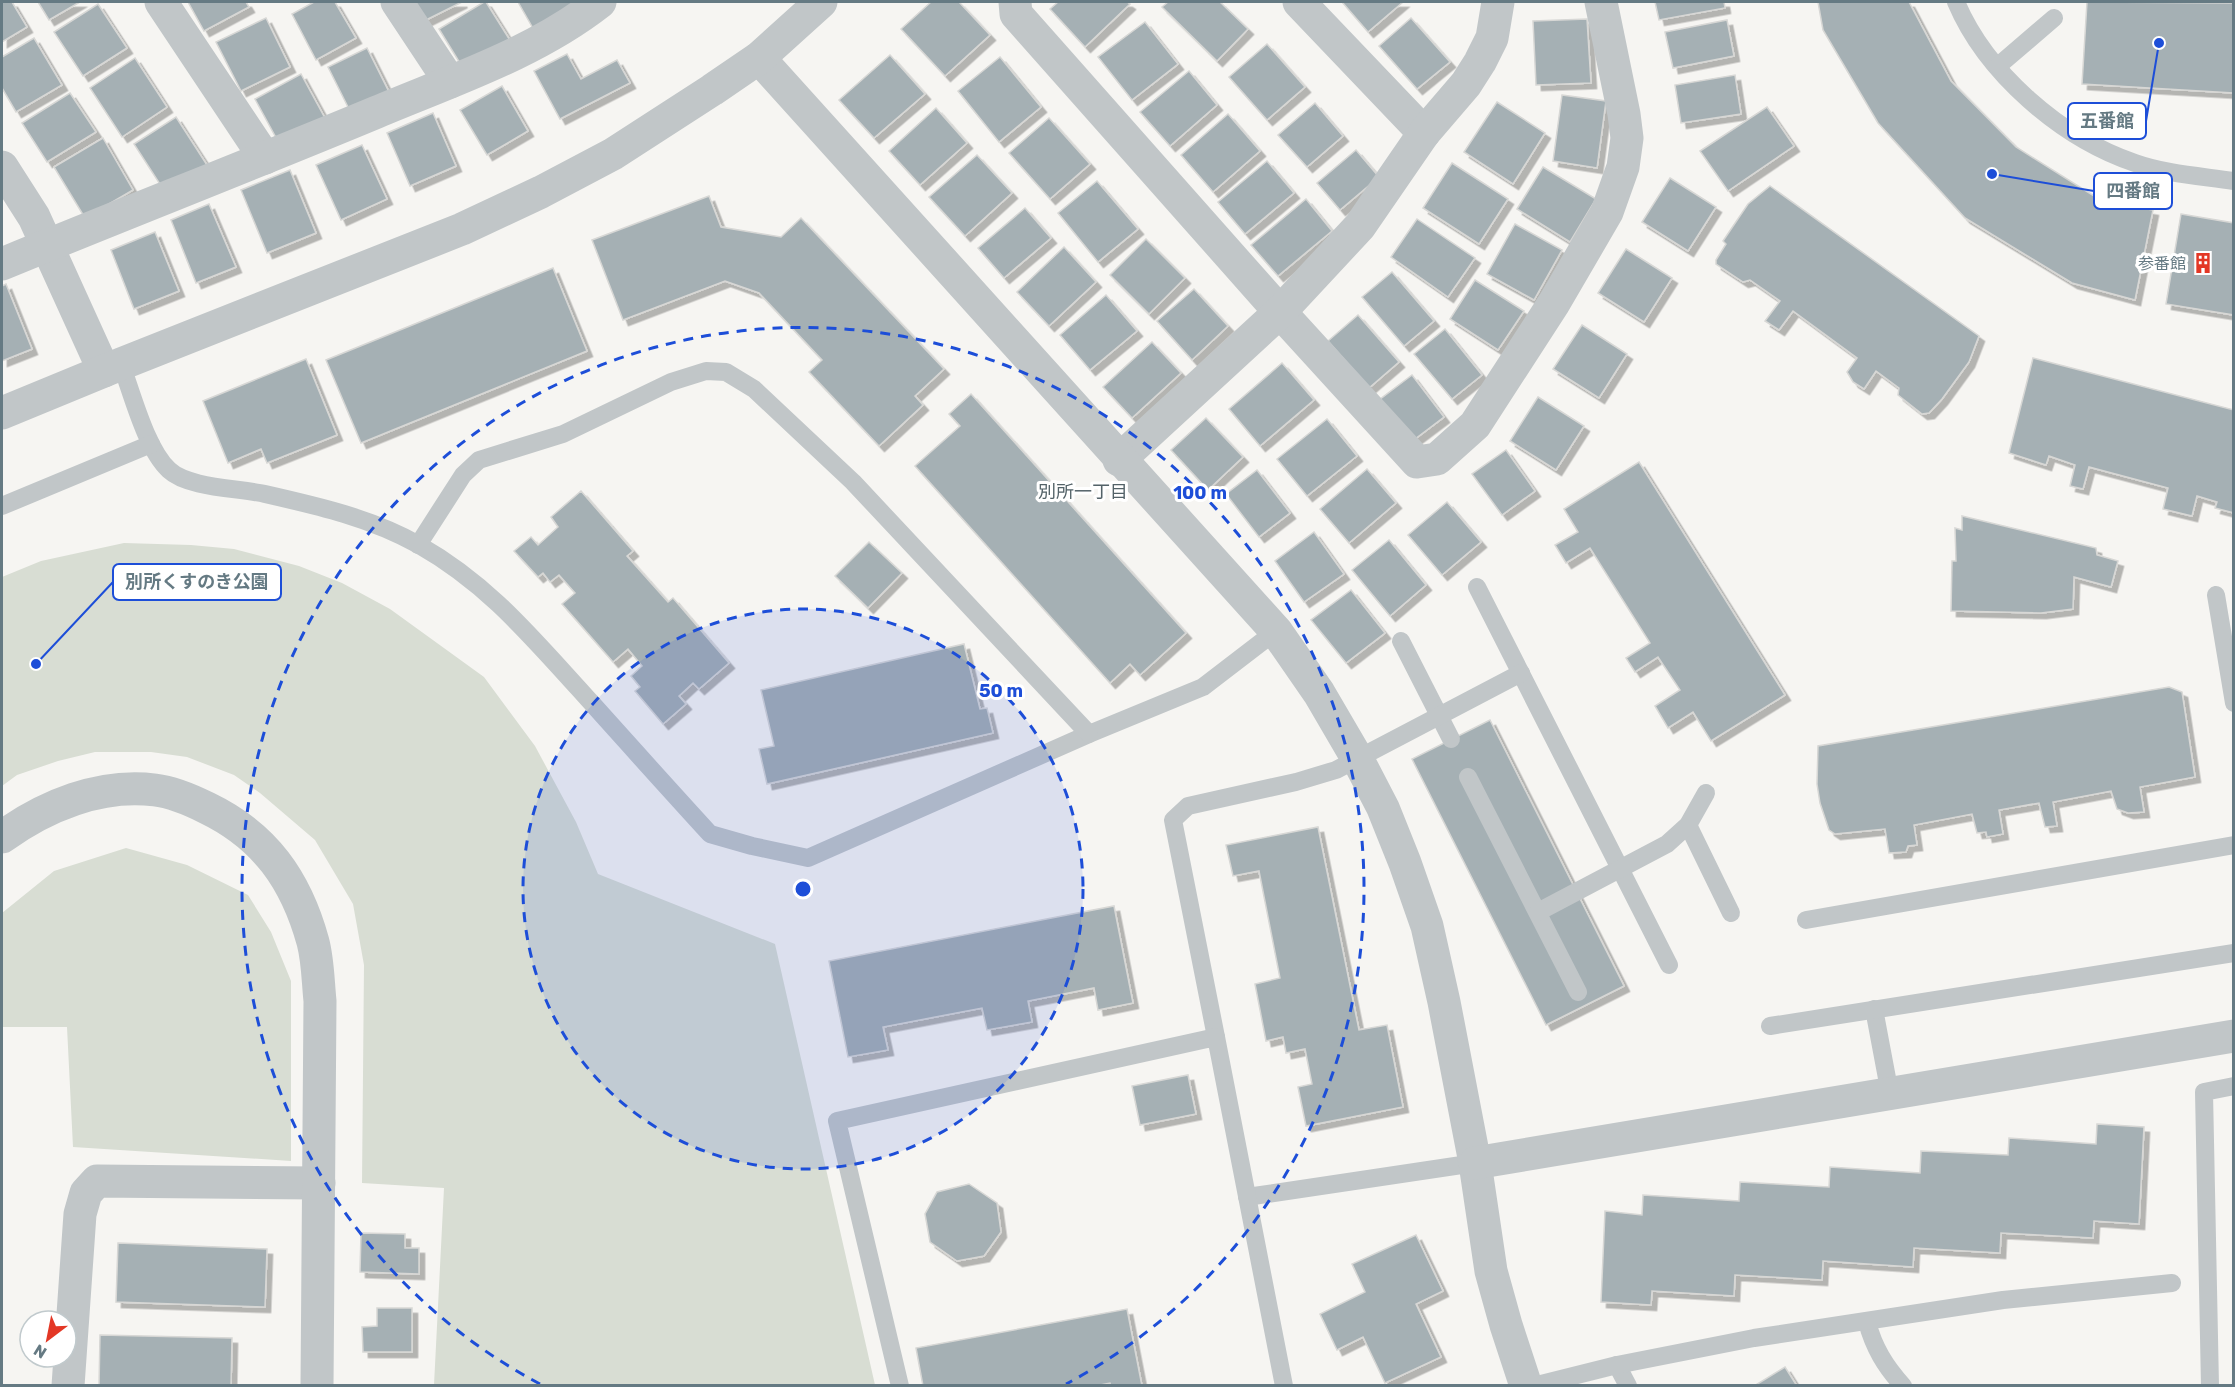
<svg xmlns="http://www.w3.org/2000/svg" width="2235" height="1387" viewBox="0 0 2235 1387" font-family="Rubik,'Noto Sans JP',sans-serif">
	<defs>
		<filter id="shadow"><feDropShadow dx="5.5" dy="5.5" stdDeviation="0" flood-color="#0004"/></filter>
	</defs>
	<rect width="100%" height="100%" fill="#f6f5f2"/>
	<g fill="#d8ddd3">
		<polygon points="124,543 191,545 234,549 299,566 342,583 390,609 484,677 535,746 576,822 598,874 775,944 875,1385 434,1385 444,1188 362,1183 364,965 353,904 315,840 260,793 234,775 187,757 151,752 95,752 58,761 17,775 2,786 2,577 41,561"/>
		<polygon points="126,848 187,865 248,895 271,932 291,981 291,1161 73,1147 67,1027 2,1027 2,913 54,871"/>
	</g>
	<g fill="#a5b0b4" stroke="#d7d7d5" stroke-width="1.5" filter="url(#shadow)">
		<polygon points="2,2 12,2 27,27 2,42"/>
		<polygon points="38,2 80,2 49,20"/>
		<polygon points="188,2 246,2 249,7 204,31"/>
		<polygon points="314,2 335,2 356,38 316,60 292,14"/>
		<polygon points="414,2 462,2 424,21"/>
		<polygon points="484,2 486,2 513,45 466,73 439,29"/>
		<polygon points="518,2 579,2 534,30"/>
		<polygon points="931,2 959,2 990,35 945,76 901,29"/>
		<polygon points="1058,2 1127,2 1130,4 1085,47 1050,9"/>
		<polygon points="1168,2 1220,2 1248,29 1217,61 1162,7"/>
		<polygon points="1342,2 1403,2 1368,32"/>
		<polygon points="1655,2 1724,2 1725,8 1659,20"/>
		<polygon points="1818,2 1909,2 1951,81 2016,147 2102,201 2153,210 2135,300 2072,283 1965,218 1878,123 1823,30"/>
		<polygon points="2087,2 2234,3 2234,93 2082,84"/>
		<polygon points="98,4 127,48 83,76 54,32"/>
		<polygon points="266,18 290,67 241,91 216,42"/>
		<polygon points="1411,18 1450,62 1417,89 1379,46"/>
		<polygon points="1587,19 1591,83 1536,85 1533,21"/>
		<polygon points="1727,20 1734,56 1673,68 1665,32"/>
		<polygon points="1145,22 1178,64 1132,100 1098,57"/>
		<polygon points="34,38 62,85 16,112 2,88 2,57"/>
		<polygon points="1267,44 1305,87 1267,120 1229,77"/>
		<polygon points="367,48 392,98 353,117 328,67"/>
		<polygon points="567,54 581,79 617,60 630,83 560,119 534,71"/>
		<polygon points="890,55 925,94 874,138 839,100"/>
		<polygon points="1000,57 1041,107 999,142 958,91"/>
		<polygon points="135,58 167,107 122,137 90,88"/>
		<polygon points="1189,71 1217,105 1170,146 1140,112"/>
		<polygon points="301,74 326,120 280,145 255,99"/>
		<polygon points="1735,75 1741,114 1681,123 1675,85"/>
		<polygon points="502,86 528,131 487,155 460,110"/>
		<polygon points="70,93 96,132 47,162 22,123"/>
		<polygon points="1562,95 1606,101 1597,168 1553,161"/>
		<polygon points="1497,102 1545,133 1513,184 1464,152"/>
		<polygon points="1315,103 1343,136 1307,167 1278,135"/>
		<polygon points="1767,107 1794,146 1728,191 1700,151"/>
		<polygon points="936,108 967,143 920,185 889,151"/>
		<polygon points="433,113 456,166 410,186 387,133"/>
		<polygon points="1228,114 1260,151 1213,192 1181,155"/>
		<polygon points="176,117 207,165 165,192 134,144"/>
		<polygon points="1049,118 1090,164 1050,199 1009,153"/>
		<polygon points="103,138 133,190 85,218 54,167"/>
		<polygon points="362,145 387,199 341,220 316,165"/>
		<polygon points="1356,150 1379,177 1340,210 1317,183"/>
		<polygon points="977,155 1012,193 965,236 929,197"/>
		<polygon points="1267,161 1294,193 1245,234 1218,202"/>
		<polygon points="1452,163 1508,199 1479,244 1423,208"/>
		<polygon points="1543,167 1596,199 1570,242 1517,209"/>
		<polygon points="290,170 316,233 267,253 241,190"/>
		<polygon points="1670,178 1716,207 1688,251 1642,222"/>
		<polygon points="1097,181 1138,229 1098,262 1058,213"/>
		<polygon points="1770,186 1979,336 1969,362 1942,399 1929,413 1922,414 1898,395 1899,388 1876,371 1864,389 1853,382 1847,372 1857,358 1793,311 1779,330 1765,321 1780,301 1750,280 1743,282 1716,264 1716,260 1726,244 1723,241 1748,204"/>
		<polygon points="709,196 721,227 781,237 801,218 944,369 915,396 923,405 879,446 809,372 822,360 759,293 725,281 623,320 592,240"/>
		<polygon points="1306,199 1332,231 1278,276 1251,245"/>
		<polygon points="209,204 236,267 196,283 171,220"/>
		<polygon points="1025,208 1051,238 1004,278 978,248"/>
		<polygon points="2181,214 2234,223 2234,315 2166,304"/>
		<polygon points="1417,219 1475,258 1448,297 1391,257"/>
		<polygon points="1515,224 1562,250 1534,300 1487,274"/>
		<polygon points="155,232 179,291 134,309 111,250"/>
		<polygon points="1146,239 1185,278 1149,314 1110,275"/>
		<polygon points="1064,247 1096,282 1049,326 1017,292"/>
		<polygon points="1626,249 1672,278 1644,322 1598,293"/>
		<polygon points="553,268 587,351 361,443 326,360"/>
		<polygon points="1392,272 1434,321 1404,346 1362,297"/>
		<polygon points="1475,280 1524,311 1498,350 1450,319"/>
		<polygon points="6,284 32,349 2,361 2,286"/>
		<polygon points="1194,289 1228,326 1192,360 1157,321"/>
		<polygon points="1106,295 1137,331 1090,370 1060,335"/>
		<polygon points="1358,315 1399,362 1369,388 1328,341"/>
		<polygon points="1582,325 1627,354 1599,398 1553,369"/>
		<polygon points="1445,329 1482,375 1452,399 1414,354"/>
		<polygon points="1152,342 1181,373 1132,418 1103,387"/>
		<polygon points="2033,358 2234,410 2234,513 2215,508 2217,502 2197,496 2192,516 2163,509 2168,488 2089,467 2083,489 2070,486 2075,465 2049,456 2046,465 2009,453"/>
		<polygon points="306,359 337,435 267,463 261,449 228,463 203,401"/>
		<polygon points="1282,363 1314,400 1260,446 1229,409"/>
		<polygon points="1412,375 1444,417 1411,442 1379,400"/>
		<polygon points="971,394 1186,633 1140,675 1130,664 1110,683 915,466 960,426 949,414"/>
		<polygon points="1538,397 1584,426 1556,470 1510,441"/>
		<polygon points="1206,418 1243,457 1208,490 1171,450"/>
		<polygon points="1327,419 1357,456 1307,496 1277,459"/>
		<polygon points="1506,450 1535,491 1502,515 1472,474"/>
		<polygon points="1639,462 1785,695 1711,741 1693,712 1668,728 1655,706 1680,690 1658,657 1635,672 1626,658 1650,643 1590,548 1566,563 1555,545 1578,532 1564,509"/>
		<polygon points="1367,469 1396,503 1349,543 1320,509"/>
		<polygon points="1257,470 1290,513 1259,537 1226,494"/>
		<polygon points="581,491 633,551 627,556 668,602 673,598 729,663 699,689 693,683 679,696 686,704 663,724 635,691 640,687 631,676 642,666 628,649 613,662 562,604 575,593 559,575 550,582 543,573 538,577 514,551 531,537 538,545 558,527 551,517"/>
		<polygon points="1447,502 1481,542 1442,575 1408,535"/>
		<polygon points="1962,516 2096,548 2097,555 2118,561 2111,587 2074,577 2073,609 2041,613 1951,611 1952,561 1956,561 1955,528 1962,530"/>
		<polygon points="1314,532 1344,574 1304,602 1275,561"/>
		<polygon points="1389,540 1426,585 1390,616 1352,570"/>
		<polygon points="869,542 902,573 868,608 835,576"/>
		<polygon points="1351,590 1385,633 1346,663 1311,620"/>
		<polygon points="964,644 980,709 987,708 993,733 767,784 759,749 774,746 761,690"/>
		<polygon points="2169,687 2182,692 2195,777 2140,787 2144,812 2128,813 2117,809 2111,791 2053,802 2057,826 2045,827 2039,803 1999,810 2003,834 1987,837 1986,832 1977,833 1972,814 1914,825 1917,845 1908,846 1906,852 1889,853 1885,829 1835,834 1829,830 1820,803 1817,784 1818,746"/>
		<polygon points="1490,720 1624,986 1546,1025 1412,759"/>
		<polygon points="1318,827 1359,1030 1387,1025 1403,1107 1306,1126 1298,1087 1312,1084 1305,1049 1286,1053 1283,1037 1266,1041 1255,984 1280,978 1259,871 1233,876 1226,845"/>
		<polygon points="1114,906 1133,1003 1098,1010 1094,988 1028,1001 1032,1022 987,1030 982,1008 883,1027 888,1050 848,1057 829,961"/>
		<polygon points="1188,1075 1196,1114 1140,1125 1132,1086"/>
		<polygon points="2097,1124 2144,1127 2139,1224 2094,1221 2093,1238 2001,1233 2000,1253 1914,1248 1913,1267 1823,1261 1822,1280 1735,1275 1734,1296 1652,1291 1651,1305 1601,1302 1605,1211 1642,1215 1643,1195 1739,1201 1740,1182 1829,1187 1830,1167 1920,1173 1921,1151 2008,1155 2009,1138 2096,1144"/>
		<polygon points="969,1184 997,1203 1001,1232 984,1256 957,1261 930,1242 925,1214 937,1192"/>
		<polygon points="361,1233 405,1234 405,1248 419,1248 419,1274 360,1272"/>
		<polygon points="1416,1235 1443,1291 1416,1304 1441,1357 1385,1383 1363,1337 1337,1350 1320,1314 1365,1292 1352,1264"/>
		<polygon points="118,1243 267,1249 265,1307 116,1302"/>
		<polygon points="377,1308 412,1308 412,1352 363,1352 362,1327 377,1326"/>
		<polygon points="1127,1309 1142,1386 1111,1386 1110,1383 1095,1386 923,1386 916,1348"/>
		<polygon points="100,1335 232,1338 231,1386 99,1386"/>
		<polygon points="1785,1367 1797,1386 1754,1386"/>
	</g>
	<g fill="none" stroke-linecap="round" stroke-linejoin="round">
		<g stroke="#c1c6c8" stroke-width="18">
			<path d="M1956,2c30,71 105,136 179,161 31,11 66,13 99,18"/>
			<polyline points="1998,66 2054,18"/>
			<path d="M121,364c11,29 25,85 48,106 19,18 70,18 96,24 53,12 106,24 154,51 67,38 109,88 160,144 44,49 87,97 131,145l42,12 56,12 281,-124 114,-47 73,-56"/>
			<polyline points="2,506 151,444"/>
			<polyline points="418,545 463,475 479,460 563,434 671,382 706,371 726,372 754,389 853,482 1089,734"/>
			<polyline points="1477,587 1669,965"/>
			<polyline points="2216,595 2234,703"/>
			<polyline points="1401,641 1451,739"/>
			<polyline points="1468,777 1578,992"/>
			<polyline points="1688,825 1731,913"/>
			<polyline points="1538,912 1667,844 1688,825 1706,793"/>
			<polyline points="1806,920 2234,845"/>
			<polyline points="1874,1009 1890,1094"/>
			<polyline points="1770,1026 2234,953"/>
			<polyline points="1216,1037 1173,820 1188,806 1296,782 1336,770 1521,673"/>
			<polyline points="1247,1197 1475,1163"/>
			<path d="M1867,1322c7,26 18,44 36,64"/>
			<polyline points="1617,1365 1628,1386"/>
			<polyline points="900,1386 837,1121 1216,1037 1284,1386"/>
			<polyline points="1533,1386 1617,1365 1754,1338 2003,1300 2172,1283"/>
			<polyline points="2210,1386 2204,1092 2234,1086"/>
		</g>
		<g stroke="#c1c6c8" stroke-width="33">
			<polyline points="161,2 265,158"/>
			<polyline points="397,2 450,82"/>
			<polyline points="1015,2 1016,14 1280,312 1417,462 1437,459 1475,425 1554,303 1607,212 1623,167 1627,138 1624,114 1601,2"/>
			<polyline points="1299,2 1424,133"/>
			<polyline points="2,167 34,217 104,371"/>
			<path d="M2,264c124,-51 250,-100 375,-152 76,-32 158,-59 223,-110"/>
			<polyline points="1119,460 1280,312 1360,226 1424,133 1466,84 1480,62 1492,38 1498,2"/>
			<polyline points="68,1386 80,1214 86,1193 97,1181 319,1183"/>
		</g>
		<g stroke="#c1c6c8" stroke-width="33">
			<polyline points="759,58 1276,631 1319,693 1357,758 1383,808 1405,863 1427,926 1444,1002 1475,1163 1491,1271 1506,1325 1526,1386"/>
			<polyline points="2,413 121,364 462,229 541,192 613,154 712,90 759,58 821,2"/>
			<path d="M2,837c43,-31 98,-54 153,-47 17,2 36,10 52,18 58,28 89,72 106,134 5,19 5,40 7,59l-3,385"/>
			<polyline points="1475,1163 2234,1036"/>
		</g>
	</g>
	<circle cx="803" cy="889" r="280" fill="#1d4ed8" fill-opacity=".12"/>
	<g fill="none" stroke="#1d4ed8" stroke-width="3" stroke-dasharray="10 8">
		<circle cx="803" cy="889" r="280"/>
		<path d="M540 1384A561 561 0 1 1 1066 1384"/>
	</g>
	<defs>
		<symbol id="building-bare" viewBox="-9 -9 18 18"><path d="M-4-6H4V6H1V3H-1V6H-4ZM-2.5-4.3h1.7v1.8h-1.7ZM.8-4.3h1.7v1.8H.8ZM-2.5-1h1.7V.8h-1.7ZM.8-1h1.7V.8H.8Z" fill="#e33725" stroke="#fff" stroke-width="2.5" paint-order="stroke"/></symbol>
	</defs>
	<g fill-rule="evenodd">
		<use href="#building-bare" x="2188" y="248" width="30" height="30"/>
	</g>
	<g text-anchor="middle" stroke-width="6" stroke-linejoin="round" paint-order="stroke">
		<g font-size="16" fill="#657a83" stroke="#fff" text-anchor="end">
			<text x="2186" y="269">参番館</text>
		</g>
		<g font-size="18" fill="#536268" stroke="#fff">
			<text x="1083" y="498">別所一丁目</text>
		</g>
	</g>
	<circle cx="803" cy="889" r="9" fill="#1d4ed8" stroke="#fff" stroke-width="3"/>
	<g font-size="18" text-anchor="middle" font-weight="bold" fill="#1d4ed8" stroke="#fff" stroke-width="6" stroke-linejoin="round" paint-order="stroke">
		<text x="1200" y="499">100 m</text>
		<text x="1001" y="697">50 m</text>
	</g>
	<path fill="none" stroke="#1d4ed8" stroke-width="2" d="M2159 43L2146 121M1992 174L2094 191M36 664L113 582"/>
	<g fill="#1d4ed8" stroke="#fff" stroke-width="2">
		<circle cx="2159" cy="43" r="6"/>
		<circle cx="1992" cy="174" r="6"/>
		<circle cx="36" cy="664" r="6"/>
	</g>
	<g fill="#fff" stroke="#1d4ed8" stroke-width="2">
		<rect x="2068" y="103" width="78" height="36" rx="6"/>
		<rect x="2094" y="173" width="78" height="36" rx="6"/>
		<rect x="113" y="564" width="168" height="36" rx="6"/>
	</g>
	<g font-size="18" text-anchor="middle" font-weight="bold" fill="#657a83">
		<text x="2107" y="127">五番館</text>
		<text x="2133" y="197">四番館</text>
		<text x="197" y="588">別所くすのき公園</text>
	</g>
	<rect width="2235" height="1387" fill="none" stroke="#657a83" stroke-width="6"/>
	<g transform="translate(48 1339) rotate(212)"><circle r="28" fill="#ffffff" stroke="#c1cacd" stroke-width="1.5"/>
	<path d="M0-4.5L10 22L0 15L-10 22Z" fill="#e33725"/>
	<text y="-9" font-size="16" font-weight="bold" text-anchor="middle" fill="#657a83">N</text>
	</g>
</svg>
